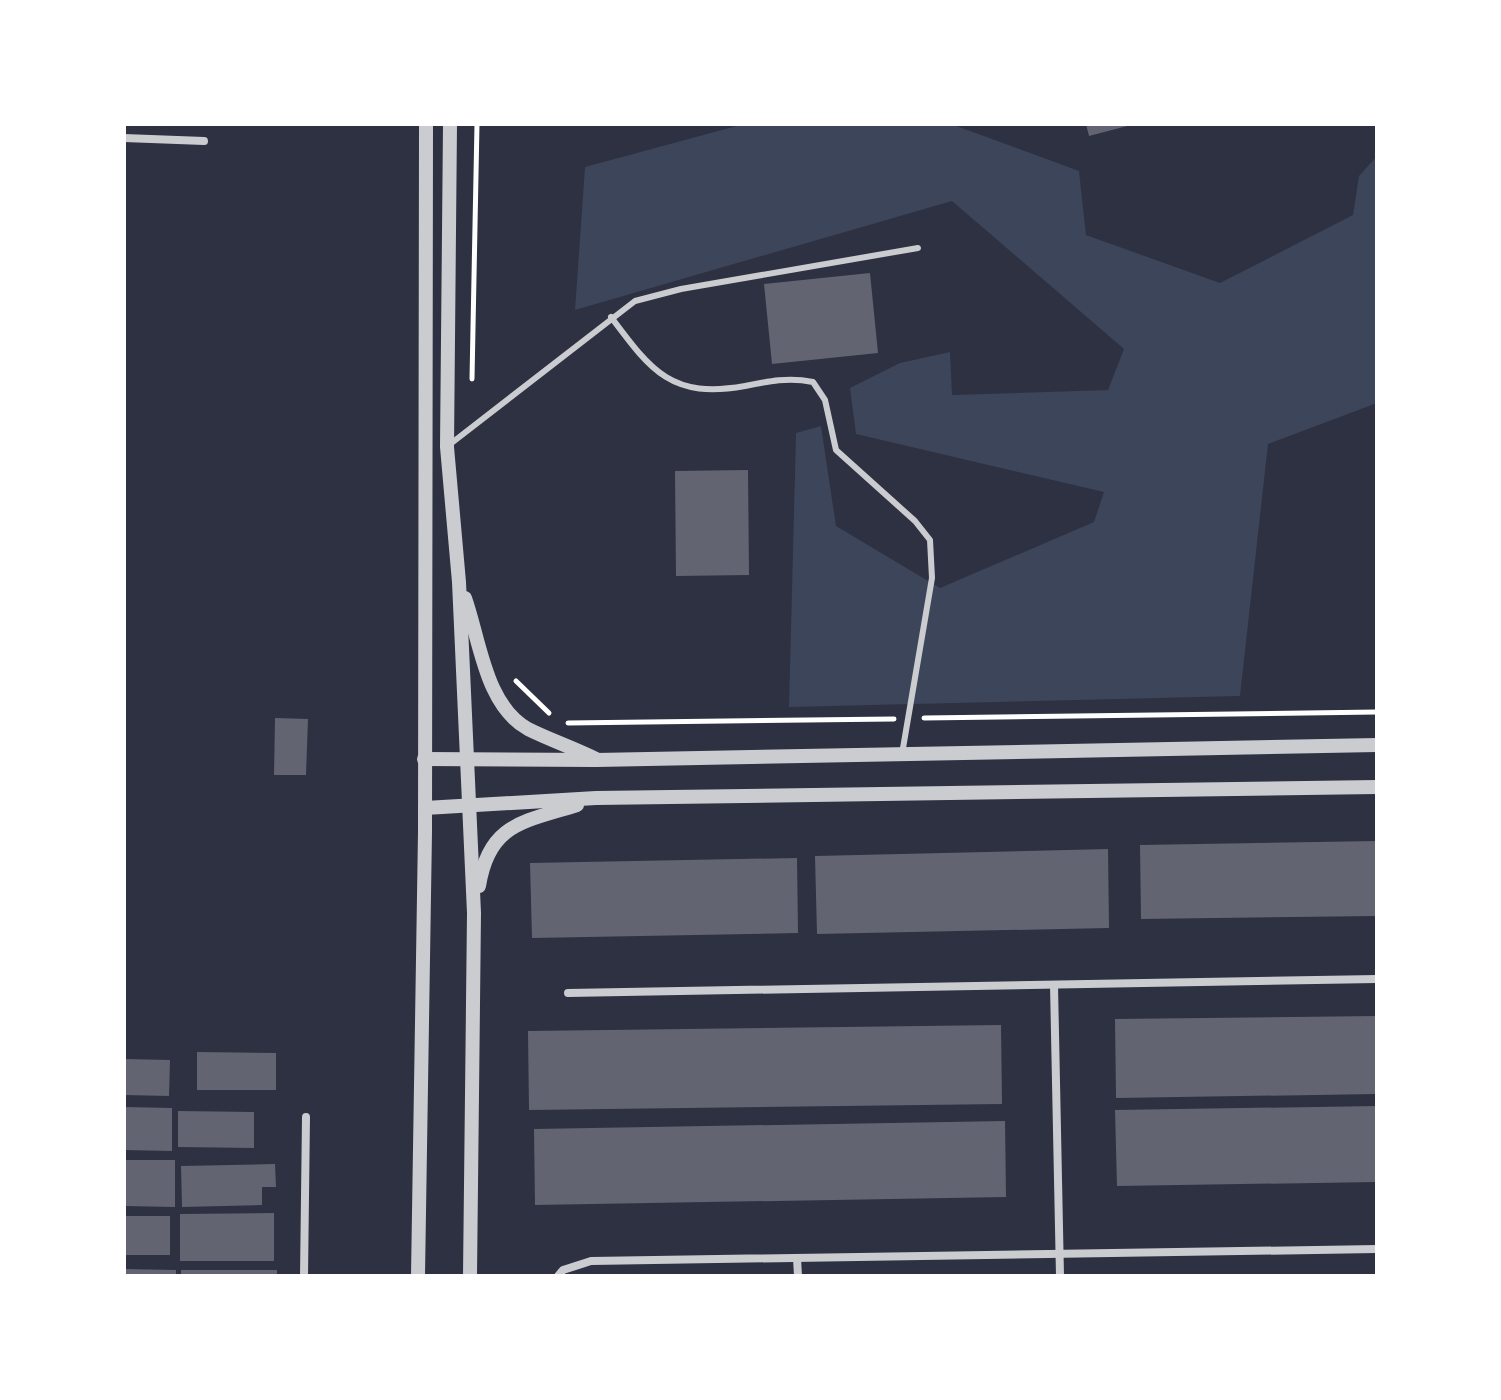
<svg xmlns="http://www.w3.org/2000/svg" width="1501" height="1400" viewBox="0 0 1501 1400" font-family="'Source Sans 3',sans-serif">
	<rect width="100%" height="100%" fill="#2d3142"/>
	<polygon fill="#3c4559" points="744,124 951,124 1079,171 1086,235 1220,283 1353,215 1359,176 1377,156 1377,403 1268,444 1240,696 789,707 796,433 821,426 836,526 940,588 1094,522 1104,492 856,434 850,388 900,363 950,352 952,395 1108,390 1124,349 952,201 575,310 585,167"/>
	<g fill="#626471">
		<polygon points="1086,124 1130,124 1131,125 1089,136"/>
		<polygon points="870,273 878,353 772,364 764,284"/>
		<polygon points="748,470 749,575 676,576 675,471"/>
		<polygon points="275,718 308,719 306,775 274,775"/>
		<polygon points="1377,841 1377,916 1141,919 1140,845"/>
		<polygon points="1108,849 1109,928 817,934 815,856"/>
		<polygon points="797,858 798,933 532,938 530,863"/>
		<polygon points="1377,1016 1377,1094 1116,1098 1115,1019"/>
		<polygon points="1001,1025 1002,1104 529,1110 528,1031"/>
		<polygon points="197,1052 276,1053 276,1090 197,1090"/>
		<polygon points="124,1059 170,1060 169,1096 124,1095"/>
		<polygon points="1377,1106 1377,1182 1117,1186 1115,1110"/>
		<polygon points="124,1107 172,1108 172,1151 124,1150"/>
		<polygon points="178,1111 254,1112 254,1148 178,1147"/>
		<polygon points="1005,1121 1006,1197 535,1205 534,1129"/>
		<polygon points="124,1160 175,1160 175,1207 124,1206"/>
		<polygon points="275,1164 276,1187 262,1187 262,1205 182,1207 181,1166"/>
		<polygon points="274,1213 274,1261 180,1261 180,1214"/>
		<rect x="124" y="1216" width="46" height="39"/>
		<polygon points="124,1269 176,1270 176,1276 124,1276"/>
		<rect x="181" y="1270" width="96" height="6"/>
	</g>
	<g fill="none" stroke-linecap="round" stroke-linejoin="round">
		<g stroke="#fff" stroke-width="5">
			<polyline points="472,379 477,124"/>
			<polyline points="516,681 549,713"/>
			<polyline points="924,718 1377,712"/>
			<polyline points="568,723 894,719"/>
		</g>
		<g stroke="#caccd0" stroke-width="6">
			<path d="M611,317c41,55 61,82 134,69 24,-5 44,-9 68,-4l12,18 11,50 79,71 15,19 2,38 -30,176"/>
			<polyline points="449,445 635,301 681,289 918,248"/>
		</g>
		<g stroke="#caccd0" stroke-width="8">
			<polyline points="124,138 204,141"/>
			<polyline points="1054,985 1060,1276"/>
			<polyline points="568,993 1377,979"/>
			<polyline points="797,1258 798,1276"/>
			<polyline points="304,1276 306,1117"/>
			<polyline points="558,1276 563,1270 591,1261 1377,1249"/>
		</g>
		<g stroke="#caccd0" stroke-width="14">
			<polyline points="450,124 447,447 459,582 474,913 470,1276"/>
			<path d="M465,598c15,42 20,107 63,131 22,11 46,19 68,30"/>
			<polyline points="424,759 596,760 1377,745"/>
			<polyline points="425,808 596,798 1377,787"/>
			<path d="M479,886c10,-63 45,-64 98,-81"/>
			<polyline points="418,1276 425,832 426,124"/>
		</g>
	</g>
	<rect width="1501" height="1400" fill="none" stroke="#ffffff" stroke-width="252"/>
</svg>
